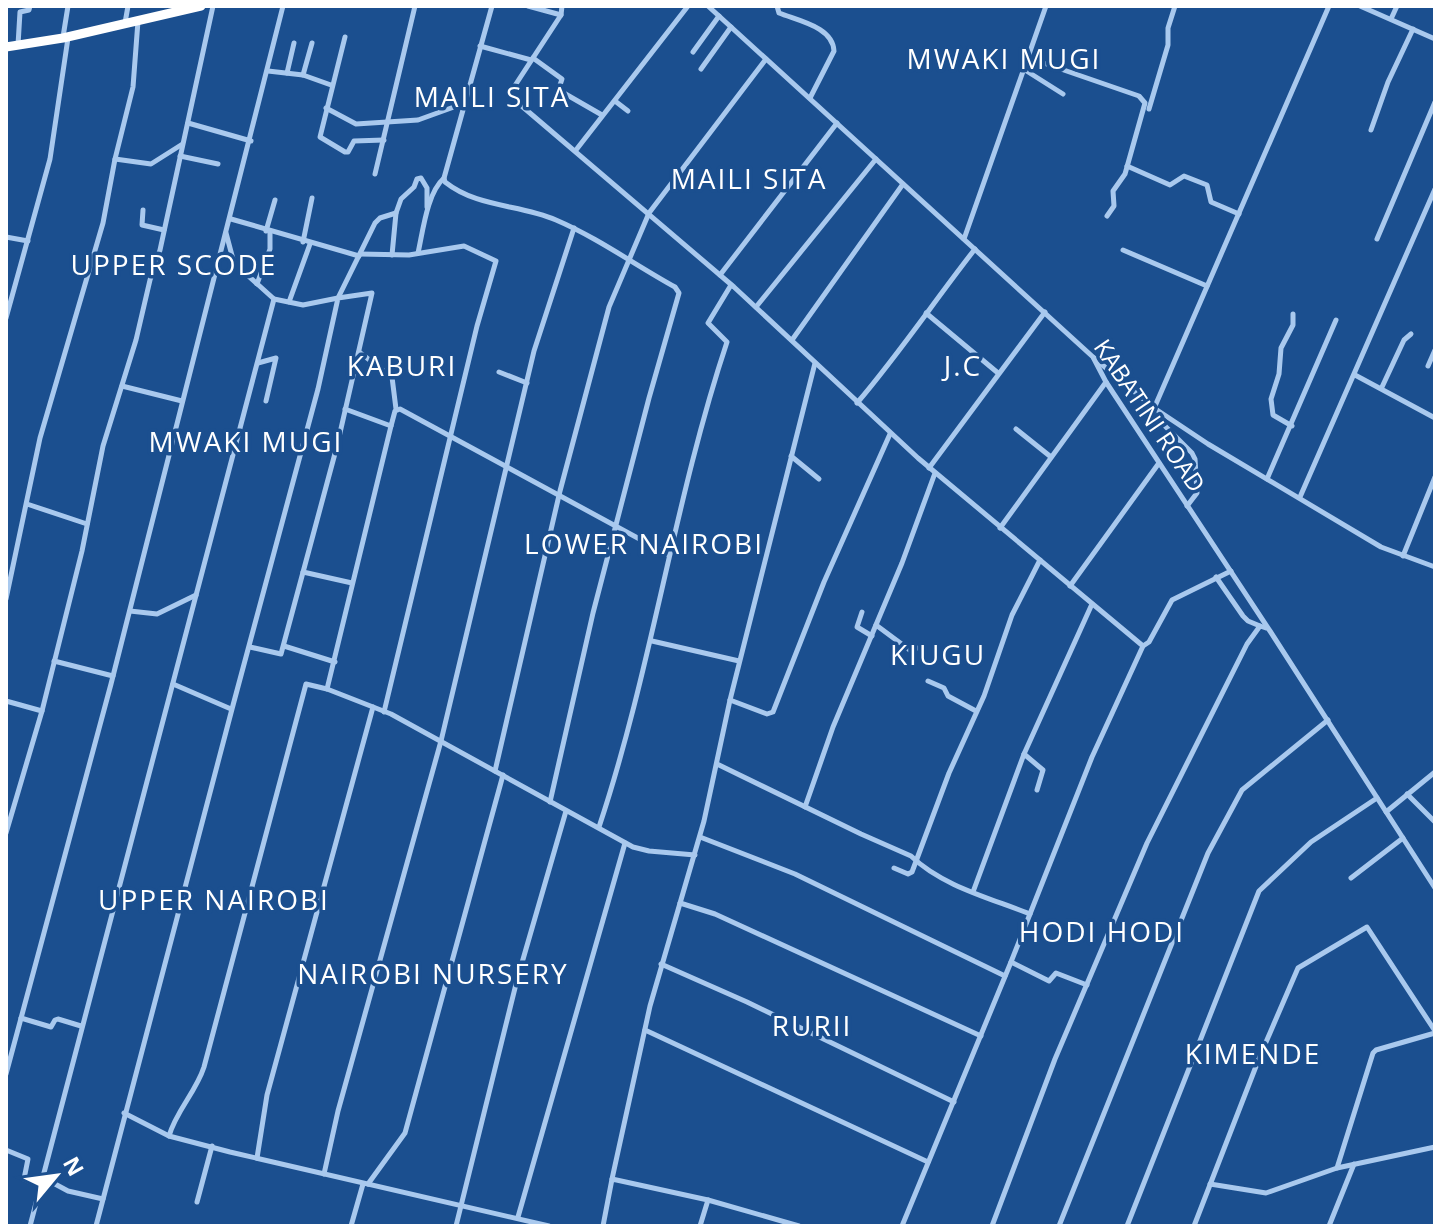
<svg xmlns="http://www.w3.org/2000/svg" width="1441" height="1232" viewBox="0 0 1441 1232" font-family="'Open Sans',sans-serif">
	<rect width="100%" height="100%" fill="#1b4f8f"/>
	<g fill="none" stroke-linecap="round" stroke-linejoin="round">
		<g stroke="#a9c9ee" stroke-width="5">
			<path d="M492,6l-48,172 1,4c33,26 74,22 111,38 42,18 79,45 119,67l4,6 -30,105 -56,215 -43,189"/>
			<polyline points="528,6 561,15"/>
			<polyline points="562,6 561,15 514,87 512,92 517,102 734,287 918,458 1143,646"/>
			<polyline points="708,6 1093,357 1106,382 1270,631 1435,888"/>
			<path d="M777,6l2,7c20,8 54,14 55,38l-24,47"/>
			<polyline points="1360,6 1435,39"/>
			<polyline points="1391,19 1397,6"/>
			<polyline points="125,23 128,6"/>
			<polyline points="63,37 68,6"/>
			<polyline points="345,37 320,137 345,152 348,152 354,141 384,140"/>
			<polyline points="18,45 20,12 29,10 30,6"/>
			<polyline points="480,46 531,60"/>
			<polyline points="693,52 719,16"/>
			<polyline points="533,58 562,79 559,88 562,92 602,115"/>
			<polyline points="1029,58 1139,96 1145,103 1125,174 1113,191 1114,206 1107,216"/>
			<polyline points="701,69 731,27"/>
			<polyline points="1025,70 1063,94"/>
			<polyline points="268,71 303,75 331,85"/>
			<polyline points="287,73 294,43"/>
			<polyline points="303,75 312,43"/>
			<polyline points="615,101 628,111"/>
			<polyline points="326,108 356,124 418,120 465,103"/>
			<polyline points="1149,109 1168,45 1168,28 1175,6"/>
			<polyline points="188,123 251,141"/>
			<polyline points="1371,130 1388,82 1413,29"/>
			<polyline points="576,150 688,6"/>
			<polyline points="180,156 218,164"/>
			<polyline points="115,159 151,164 181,145"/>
			<polyline points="1127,166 1170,185 1184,176 1207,185 1211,202 1239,214"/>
			<polyline points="375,174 415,6"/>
			<polyline points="143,210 142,225 164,230"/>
			<polyline points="231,219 359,256"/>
			<polyline points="266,231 275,200"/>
			<polyline points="226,233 234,263 274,299 303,305 338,298 375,223 380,218 396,213"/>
			<polyline points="6,237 28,241"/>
			<polyline points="964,239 1046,6"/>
			<polyline points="1377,239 1435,102"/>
			<polyline points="303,242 312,198"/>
			<polyline points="1123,250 1207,286"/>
			<path d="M418,253c5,-22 9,-60 26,-75"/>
			<polyline points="360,254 409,255 464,246 496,261 477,326 384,712"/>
			<polyline points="392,255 396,213 401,199 414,187 417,179 421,178 427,188 427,207"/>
			<polyline points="720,275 837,123"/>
			<polyline points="257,284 270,249 270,233"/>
			<polyline points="289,302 310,244"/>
			<polyline points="756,307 876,159"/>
			<polyline points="926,313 998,373"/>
			<polyline points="6,318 50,159 68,38"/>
			<polyline points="792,340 903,184"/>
			<polyline points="359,352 392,377 396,409"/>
			<polyline points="1094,358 1154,408 1208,444 1381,547 1435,567"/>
			<polyline points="258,363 276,358 266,401"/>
			<polyline points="1428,366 1435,350"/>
			<polyline points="499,372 527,383"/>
			<polyline points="1355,375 1435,418"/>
			<polyline points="122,386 182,401"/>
			<polyline points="1382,387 1404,340 1411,334"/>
			<path d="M857,403c42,-49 78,-103 118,-154"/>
			<polyline points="345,409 391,426 395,411 400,409 669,555"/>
			<polyline points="1292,426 1273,415 1271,399 1279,374 1281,348 1293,325 1293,314"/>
			<polyline points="1016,429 1051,457"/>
			<polyline points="791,456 819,479"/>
			<polyline points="929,468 1045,312"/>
			<polyline points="1267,479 1336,320"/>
			<polyline points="1300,497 1435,189"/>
			<polyline points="27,504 87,524"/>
			<polyline points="1187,506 1197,493 1195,459 1192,453 1152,413 1329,6"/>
			<polyline points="1000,528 1106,382"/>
			<polyline points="1403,556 1435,477"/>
			<polyline points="303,572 352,583"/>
			<polyline points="1216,577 1243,616 1248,621 1260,626"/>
			<polyline points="1070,586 1159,463"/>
			<polyline points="6,599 40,438 103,223 115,159 133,87 138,21"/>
			<polyline points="130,611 157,614 196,595"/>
			<polyline points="862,612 857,627 872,636"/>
			<polyline points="876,625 911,651 917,648"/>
			<polyline points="652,641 739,661"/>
			<polyline points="284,646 335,662"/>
			<polyline points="54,661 113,676"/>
			<polyline points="928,681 944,688 948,696 976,711"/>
			<polyline points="173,684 231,709"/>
			<polyline points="327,689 391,426"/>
			<polyline points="730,700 767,714 773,712 824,582 890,434"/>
			<polyline points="6,701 42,711"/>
			<polyline points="1024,754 1043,770 1037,790"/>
			<path d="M717,764l144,70 50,22c31,30 79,42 119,58"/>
			<polyline points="495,771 560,491 609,307 649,213 766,59"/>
			<polyline points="1407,794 1435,822"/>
			<polyline points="805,807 833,727 902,563 935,473"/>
			<polyline points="1386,812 1435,772"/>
			<path d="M599,827c53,-159 75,-326 128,-485l-19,-19 23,-38"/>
			<polyline points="6,833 42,711 82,551 103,446 136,340 150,280 160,250 213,6"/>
			<polyline points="700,837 795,874 1005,976"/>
			<polyline points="894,868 908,874 912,872 949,773 984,696 1012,615 1040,560"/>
			<polyline points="1351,878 1403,838"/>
			<polyline points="973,892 1024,754 1092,604"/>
			<polyline points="680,903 715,914 981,1036"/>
			<polyline points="1011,962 1049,981 1056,973 1087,985"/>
			<polyline points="661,964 747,1002 954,1102"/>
			<polyline points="21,1018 51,1027 55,1020 58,1019 81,1026"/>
			<polyline points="645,1030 928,1162"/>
			<polyline points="6,1074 111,684 283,6"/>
			<polyline points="124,1113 169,1136 230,1152 549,1226"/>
			<path d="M169,1136c7,-25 27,-44 35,-69l102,-383 21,5 64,25 242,133 16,4 46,4"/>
			<polyline points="6,1150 28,1159 24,1179 40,1186"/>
			<polyline points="257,1158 267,1095 373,707"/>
			<polyline points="1337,1168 1373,1053 1376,1050 1435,1033"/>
			<polyline points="324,1174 338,1111 441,741 534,351 574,228"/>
			<polyline points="42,1177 68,1191 103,1199"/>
			<polyline points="612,1179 650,1006 704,821 730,700 815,363"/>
			<polyline points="368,1184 405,1133 503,775"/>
			<polyline points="1210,1184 1266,1193 1337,1168 1435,1147"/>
			<polyline points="197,1202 212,1146"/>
			<polyline points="518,1217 625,843"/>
			<polyline points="30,1226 274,299"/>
			<polyline points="96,1226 232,709 318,389 338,298 372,293 337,446 281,654 250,647"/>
			<polyline points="351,1226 363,1184"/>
			<polyline points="456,1226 517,980 566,811"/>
			<polyline points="603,1226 612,1179 708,1200 799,1226"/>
			<polyline points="700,1226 708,1200"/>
			<polyline points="902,1226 1011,962 1092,757 1143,646 1149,642 1172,600 1231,571"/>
			<polyline points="992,1226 1055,1059 1147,843 1247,644 1260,626 1266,628"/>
			<polyline points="1059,1226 1208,853 1242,790 1328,720"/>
			<polyline points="1127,1226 1259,891 1311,842 1377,798"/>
			<polyline points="1194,1226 1260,1056 1298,968 1367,927 1435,1031"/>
			<polyline points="1329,1226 1354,1164"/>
		</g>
		<polyline stroke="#fff" stroke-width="9" points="6,47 63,38 201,6"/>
	</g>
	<g text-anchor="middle" stroke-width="7" stroke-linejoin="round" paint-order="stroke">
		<g font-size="24" fill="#fff" stroke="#1b4f8f">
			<text transform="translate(1149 416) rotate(56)" y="8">KABATINI ROAD</text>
		</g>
		<g font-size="28" letter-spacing="2" fill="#fff" stroke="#1b4f8f">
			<text x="1004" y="69">MWAKI MUGI</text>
			<text x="492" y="107">MAILI SITA</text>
			<text x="749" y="189">MAILI SITA</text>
			<text x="174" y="275">UPPER SCODE</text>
			<text x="402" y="376">KABURI</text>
			<text x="963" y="376">J.C</text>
			<text x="246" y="452">MWAKI MUGI</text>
			<text x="644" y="554">LOWER NAIROBI</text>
			<text x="938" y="665">KIUGU</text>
			<text x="214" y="910">UPPER NAIROBI</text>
			<text x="1102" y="942">HODI HODI</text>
			<text x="433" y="984">NAIROBI NURSERY</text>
			<text x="812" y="1036">RURII</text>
			<text x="1253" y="1064">KIMENDE</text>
		</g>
	</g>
	<rect width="1441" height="1232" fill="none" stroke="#ffffff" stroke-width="16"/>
	<g transform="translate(56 1176) rotate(61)" stroke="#1b4f8f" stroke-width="6" paint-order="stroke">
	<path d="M0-6L14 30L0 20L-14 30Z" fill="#ffffff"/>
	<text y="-12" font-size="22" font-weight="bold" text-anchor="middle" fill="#ffffff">N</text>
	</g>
</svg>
